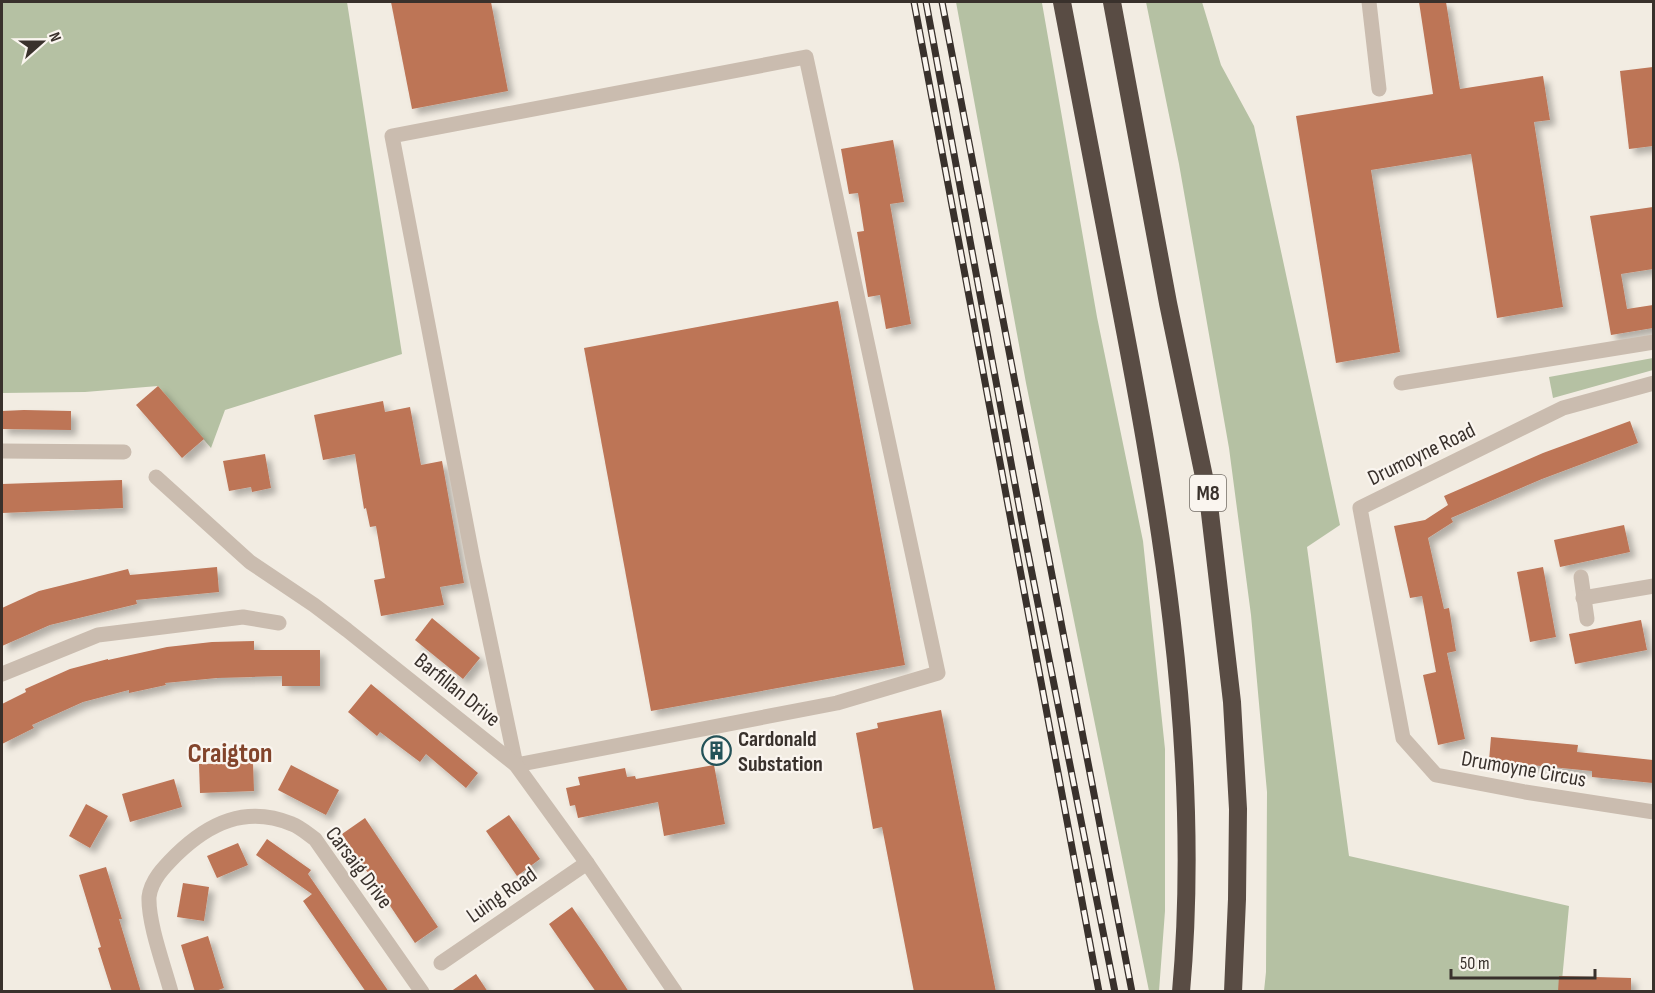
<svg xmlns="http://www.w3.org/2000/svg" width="1655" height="993" viewBox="0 0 1655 993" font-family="'Sofia Sans Condensed',sans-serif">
	<defs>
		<filter id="shadow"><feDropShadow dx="5.5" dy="5.5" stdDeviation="3" flood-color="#0004"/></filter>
	</defs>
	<rect width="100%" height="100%" fill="#f2ece2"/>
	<g fill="#b5c1a3">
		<polygon points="2,2 347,2 402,354 225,410 211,448 158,386 85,392 2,393"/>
		<polygon points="956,2 1042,2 1042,3 1097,317 1143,541 1165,749 1165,911 1159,991 1149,991 1026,383"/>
		<polygon points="1146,2 1202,2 1221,65 1254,126 1340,525 1307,547 1349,856 1569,906 1561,991 1264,991 1266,972 1267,792 1251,615 1229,448 1179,164"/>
		<polygon points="1653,358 1653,370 1553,398 1549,377"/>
	</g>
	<g fill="#bd7456" filter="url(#shadow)">
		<polygon points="391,2 491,2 508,91 412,109"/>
		<polygon points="1419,2 1446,2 1460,89 1543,76 1550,120 1534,122 1563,307 1497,318 1471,154 1371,170 1400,352 1336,363 1296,116 1433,94"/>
		<polygon points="1653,67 1653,146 1629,149 1620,71"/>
		<polygon points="893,140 904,202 890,204 911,324 886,329 880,295 868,297 857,232 864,231 858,193 849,194 841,149"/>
		<polygon points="1653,207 1653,269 1621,274 1627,309 1653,305 1653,328 1611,335 1590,216"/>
		<polygon points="838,301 905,665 651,711 584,348"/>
		<polygon points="158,386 204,439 182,458 136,405"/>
		<polygon points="383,401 385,412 410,407 421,465 442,461 464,583 440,587 444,605 381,616 374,580 385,578 376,526 370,527 366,508 364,509 355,454 323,460 314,415"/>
		<polygon points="24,410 71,411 71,430 2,429 2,411"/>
		<polygon points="1630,421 1638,443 1542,479 1451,518 1453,522 1428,538 1444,609 1449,608 1456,651 1447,653 1465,739 1438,745 1423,675 1436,672 1422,596 1410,598 1394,526 1425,520 1448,505 1444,496 1543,453"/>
		<polygon points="265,454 271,488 252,492 251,487 229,491 223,461"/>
		<polygon points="122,480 123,508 2,513 2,484"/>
		<polygon points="1624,525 1630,552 1560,567 1554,540"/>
		<polygon points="217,567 219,592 136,600 137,604 50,625 2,646 2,608 39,591 128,569 130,575"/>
		<polygon points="1543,567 1556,637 1530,642 1517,572"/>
		<polygon points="432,618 480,658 463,679 415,640"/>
		<polygon points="1641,620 1647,650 1575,664 1569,634"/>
		<polygon points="254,641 254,650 320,650 320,686 282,686 282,676 217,678 165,683 166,685 129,693 129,690 83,702 32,725 34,728 2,744 2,704 26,692 25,689 70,669 108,659 108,660 167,647 212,642"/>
		<polygon points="371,684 478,773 466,788 426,754 420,762 380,732 377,736 348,712"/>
		<polygon points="941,710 996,992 914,992 882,827 873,829 856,733 878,728 877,723"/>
		<polygon points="1491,737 1578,745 1577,752 1653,760 1653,783 1592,777 1592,771 1489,761"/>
		<polygon points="253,763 254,791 200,793 199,764"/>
		<polygon points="291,765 339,790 326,815 278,790"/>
		<polygon points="714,765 725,824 664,836 658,802 578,818 575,805 570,806 566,788 580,785 578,777 625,768 627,777 635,776 636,779"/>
		<polygon points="174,779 182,807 130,822 122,794"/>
		<polygon points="86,804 108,816 90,848 69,836"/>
		<polygon points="509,815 540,859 517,876 486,831"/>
		<polygon points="365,818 438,927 415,943 342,834"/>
		<polygon points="267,839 311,870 308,874 389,992 366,992 303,901 312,894 256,855"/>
		<polygon points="238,843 248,865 217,878 207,856"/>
		<polygon points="106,867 122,919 119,919 141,992 112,992 98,948 101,947 79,875"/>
		<polygon points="183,883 209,887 204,921 177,917"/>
		<polygon points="572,907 603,952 629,992 596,992 549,924"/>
		<polygon points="208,936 224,988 213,992 195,992 181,945"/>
		<polygon points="476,974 488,992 450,992"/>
		<polygon points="1559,976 1631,978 1631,992 1558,992"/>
	</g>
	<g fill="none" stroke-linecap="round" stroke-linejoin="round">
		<g stroke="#cabcaf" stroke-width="15">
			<polyline points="1369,2 1379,89"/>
			<polygon points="806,57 938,673 837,703 516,765 473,560 392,136"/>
			<polyline points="1401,383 1654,342"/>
			<polyline points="1654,383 1563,408 1360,508 1403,738 1436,775 1525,792 1654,812"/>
			<polyline points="2,451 124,452"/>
			<polyline points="156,477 250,562 314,605 347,630 516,765 587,863 675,992"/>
			<polyline points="1581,577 1587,619"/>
			<polyline points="1583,598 1654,586"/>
			<polyline points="2,674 98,635 243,617 279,623"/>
			<polyline points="441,963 587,863"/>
			<path d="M171,992c-7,-26 -23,-69 -22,-95 2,-17 15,-30 27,-42 33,-32 70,-50 116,-31 8,3 16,10 23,15l107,153"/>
		</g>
		<g stroke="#594c44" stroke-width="18">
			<path d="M1062,2c17,85 32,171 49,256 47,241 92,487 70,734"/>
			<polyline points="1112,2 1168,303 1208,496 1232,702 1238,809 1237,899 1233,992"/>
		</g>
		<defs>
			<g id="rail">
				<polyline points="914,2 1099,992"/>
				<polyline points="926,2 1024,533 1115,992"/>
				<polyline points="942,2 1132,992"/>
			</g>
		</defs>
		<use href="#rail" stroke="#39312c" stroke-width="7"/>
		<use href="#rail" stroke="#faf5ef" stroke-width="4.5" stroke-dasharray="14" stroke-linecap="butt"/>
	</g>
	<defs>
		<symbol id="building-ring" viewBox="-11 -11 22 22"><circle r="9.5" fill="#faf5ef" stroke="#245258" stroke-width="1.5"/><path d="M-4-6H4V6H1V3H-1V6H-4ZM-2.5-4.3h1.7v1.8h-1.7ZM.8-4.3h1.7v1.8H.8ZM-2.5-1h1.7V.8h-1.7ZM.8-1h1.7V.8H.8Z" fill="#245258"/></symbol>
	</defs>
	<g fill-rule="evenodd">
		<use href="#building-ring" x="700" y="734" width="33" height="33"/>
	</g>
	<g text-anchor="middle" stroke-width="4.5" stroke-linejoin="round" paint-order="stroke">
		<rect fill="#faf5ef" stroke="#736c66" stroke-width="1.5" x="1190" y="475" width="36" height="36" rx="4.5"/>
		<g font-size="21" font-weight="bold" fill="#39312c">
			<text x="1208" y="500">M8</text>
		</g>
		<g font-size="22" fill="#39312c" stroke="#faf5ef">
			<text transform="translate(1421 453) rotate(-26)" y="8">Drumoyne Road</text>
			<text transform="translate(458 689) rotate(39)" y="8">Barfillan Drive</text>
			<text transform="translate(1524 768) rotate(10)" y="8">Drumoyne Circus</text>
			<text transform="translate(360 867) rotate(53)" y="8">Carsaig Drive</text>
			<text transform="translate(501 894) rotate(-35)" y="8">Luing Road</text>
		</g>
		<g font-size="22" font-weight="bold" fill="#39312c" stroke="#faf5ef" text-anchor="start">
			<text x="738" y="746">Cardonald<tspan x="738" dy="25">Substation</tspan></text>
		</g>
		<g font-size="28" font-weight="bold" fill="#82442b" stroke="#faf5ef">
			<text x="230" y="762">Craigton</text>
		</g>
	</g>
	<rect width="1655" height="993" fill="none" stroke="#39312c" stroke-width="6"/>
	<g transform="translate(42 42) rotate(69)" stroke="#faf5ef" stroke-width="4.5" paint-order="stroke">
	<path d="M0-4.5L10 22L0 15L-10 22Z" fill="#39312c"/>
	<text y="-9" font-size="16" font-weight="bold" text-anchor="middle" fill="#39312c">N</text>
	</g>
	<path d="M1451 969v9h144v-9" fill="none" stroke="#39312c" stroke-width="3"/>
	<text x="1460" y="969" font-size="18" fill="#39312c" stroke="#faf5ef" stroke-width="4.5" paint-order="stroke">50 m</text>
</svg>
